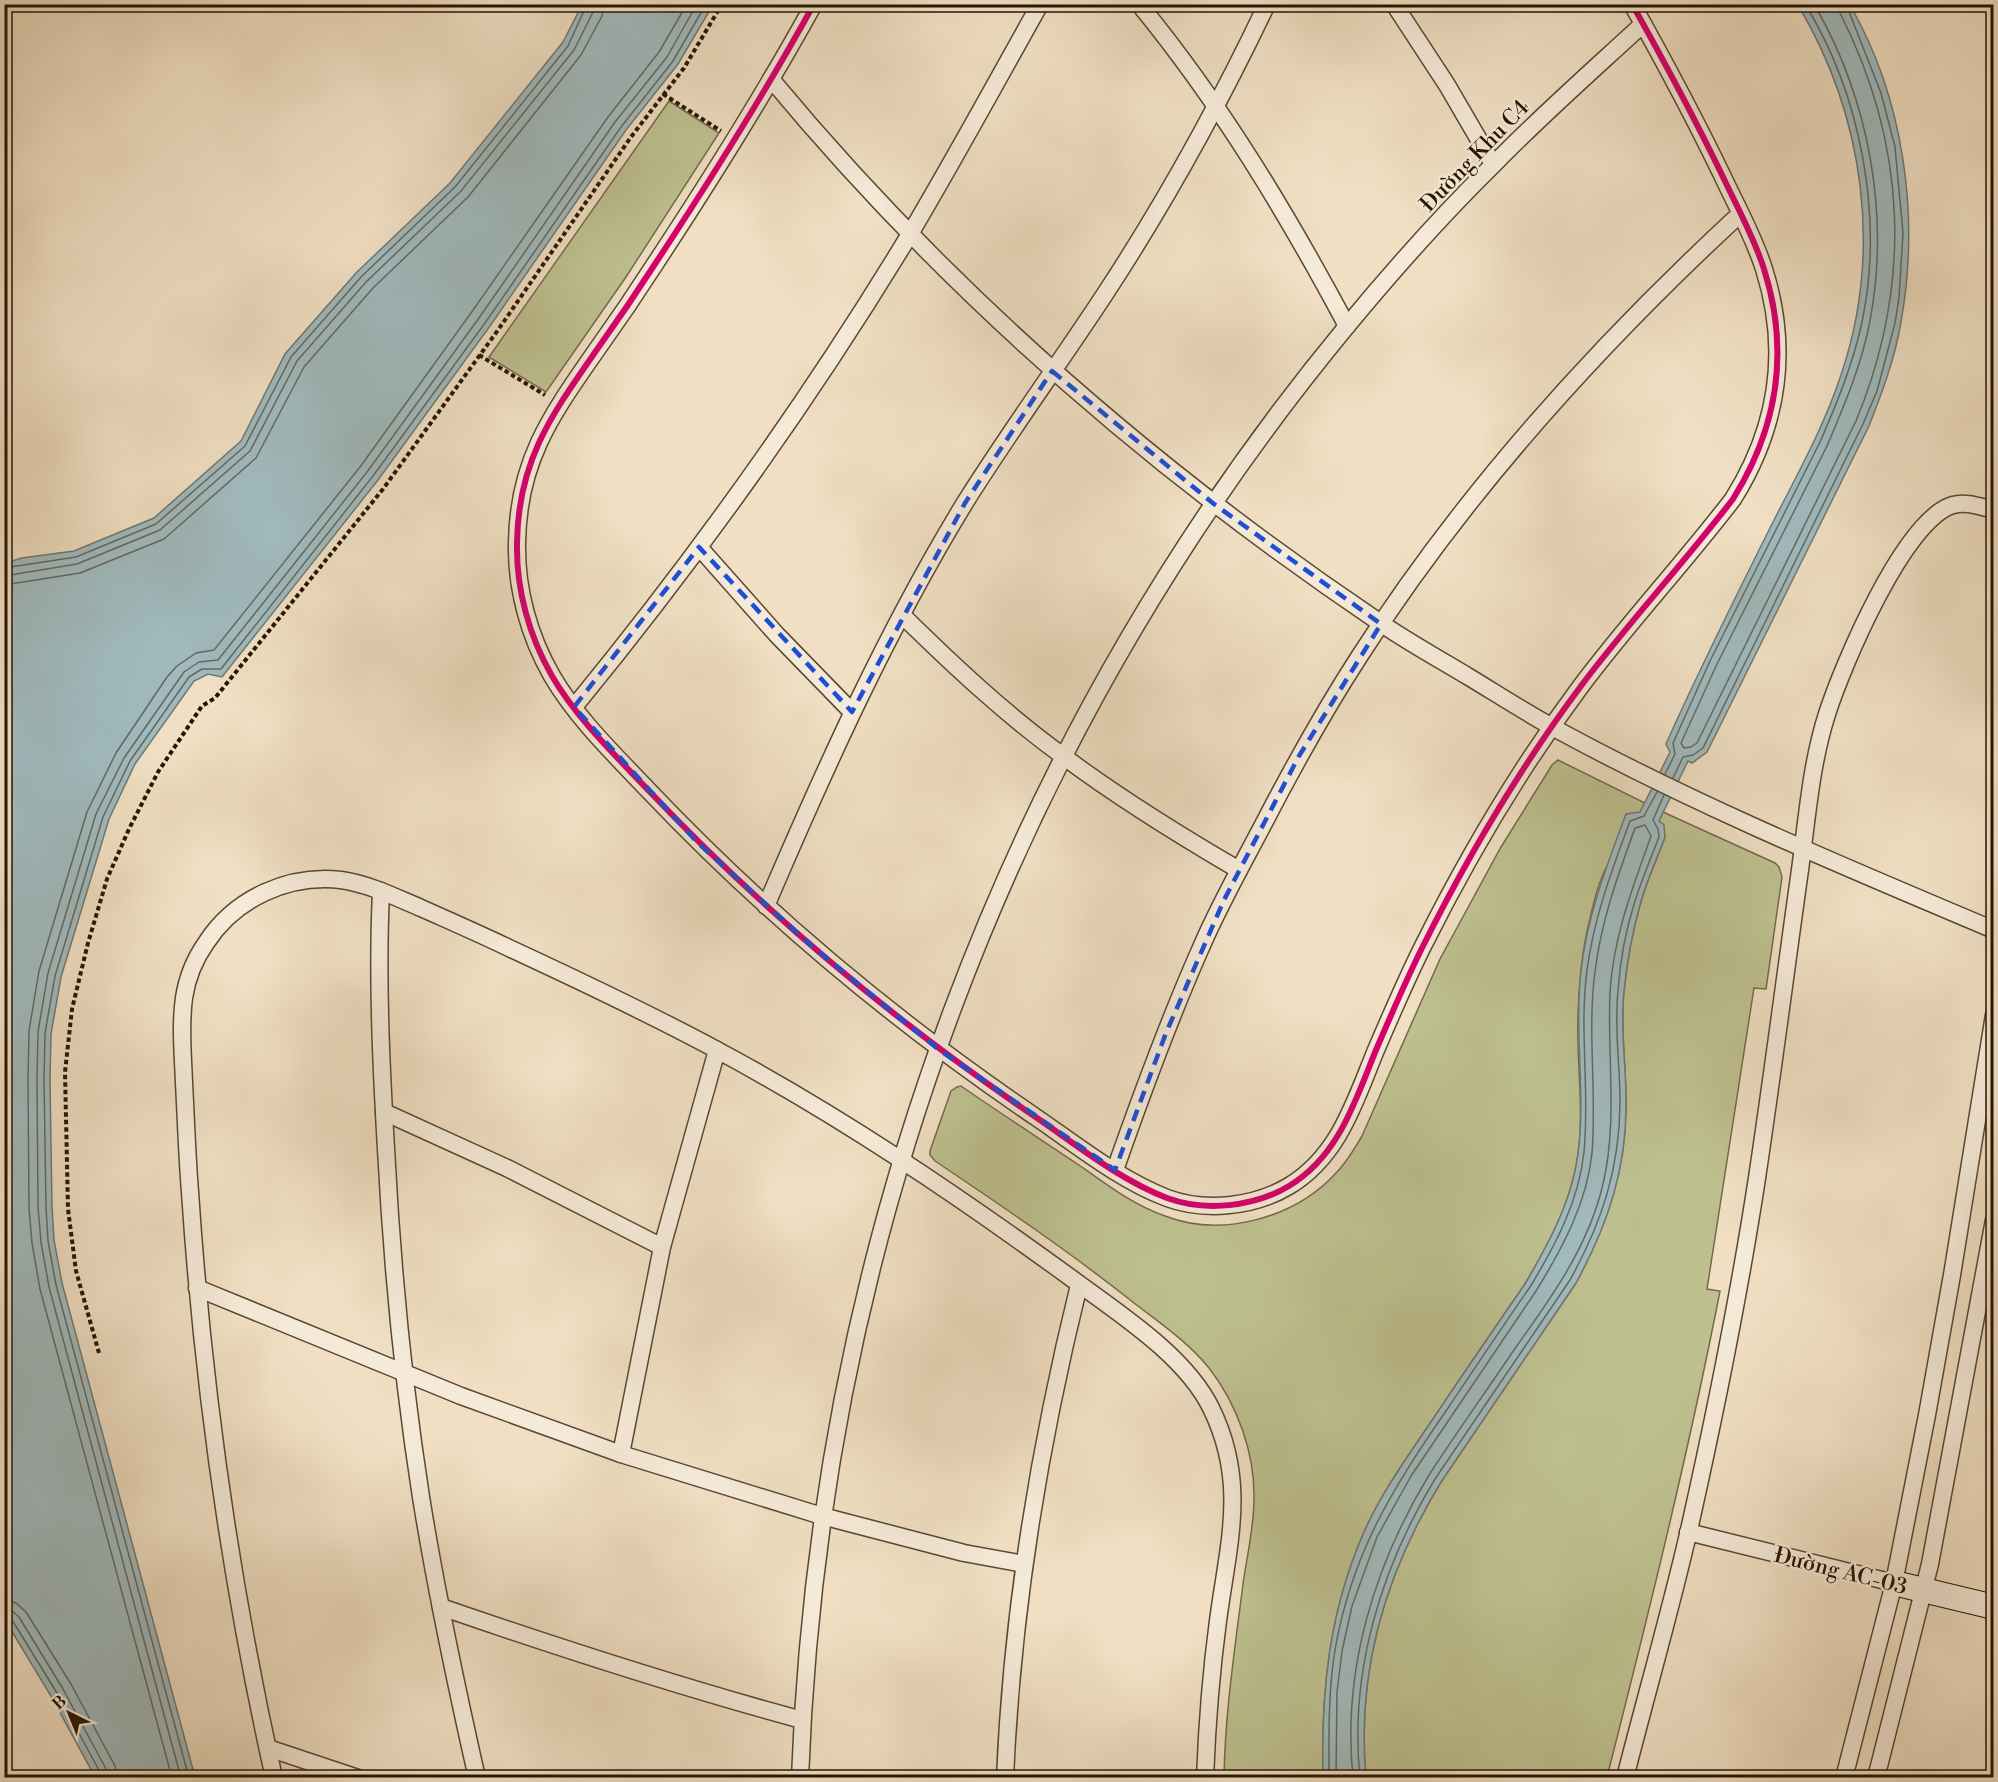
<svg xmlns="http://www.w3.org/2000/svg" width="1998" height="1782" viewBox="0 0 1998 1782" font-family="'Libre Bodoni',serif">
	<rect width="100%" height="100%" fill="#f0dfc3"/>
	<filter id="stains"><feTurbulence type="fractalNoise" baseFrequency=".00333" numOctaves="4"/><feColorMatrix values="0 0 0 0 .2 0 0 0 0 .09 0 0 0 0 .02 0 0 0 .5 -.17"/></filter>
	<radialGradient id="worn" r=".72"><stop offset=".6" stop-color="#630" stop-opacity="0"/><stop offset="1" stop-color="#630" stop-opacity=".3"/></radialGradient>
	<g fill="#bec090" stroke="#726a49" stroke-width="1.5">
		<polygon points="669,101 719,133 626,277 546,392 489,357"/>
		<path d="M1558,760l87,43c-11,22 -26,41 -38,63 -10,19 -15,44 -20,65 -7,33 -10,79 -9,113 1,37 5,74 0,110 -6,47 -29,89 -53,130 -31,45 -62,90 -92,135 -25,37 -51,73 -69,113 -35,80 -43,159 -41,245h-99c1,-64 11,-129 19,-193 4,-28 11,-57 11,-85 1,-46 -17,-95 -45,-131 -21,-26 -49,-45 -75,-65 -64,-51 -132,-97 -199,-142l-5,-6v-4l21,-60 6,-4 4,-1c39,27 79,53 118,79 27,19 54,40 86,51 57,22 130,2 171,-43 11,-11 18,-24 26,-37l78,-177 61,-112 51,-82z"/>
		<path d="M1663,812l112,51 4,4 3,10 -16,112 -12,-1 -47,301 13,2c-32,164 -72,325 -113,486l-241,1c-10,-106 20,-206 75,-296l135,-199c32,-59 51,-115 50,-183 0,-36 -6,-73 -2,-109 3,-29 8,-58 16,-86 6,-23 17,-46 25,-68l-6,-16z"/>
	</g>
	<g fill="#a0babe" stroke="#6f7873" stroke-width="1.5">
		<polygon points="582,5 713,5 678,64 626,130 490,326 378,480 222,677 208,674 194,681 135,764 109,819 61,977 51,1034 50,1080 52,1207 54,1240 62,1283 195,1777 95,1777 51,1696 5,1620 5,563 22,558 74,551 154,518 241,441 285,354 356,273 450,183 563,42"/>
		<path d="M1798,5h52c54,94 70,211 51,317 -6,36 -19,71 -32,104l-162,326 -15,11 -4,-2 -29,60 5,4 1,12c-8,22 -19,45 -25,68 -8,28 -13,57 -16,86 -4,36 2,73 2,109 1,68 -18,124 -50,183l-135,199c-55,90 -85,189 -75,295l-43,1c-2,-87 6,-166 41,-246 18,-40 44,-76 69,-113 30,-45 61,-90 92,-135 24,-41 47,-83 53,-130 8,-60 -4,-122 3,-183 6,-55 26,-106 45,-157l14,-2 30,-60 -4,-8c32,-72 67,-142 102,-212 26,-52 55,-102 73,-157 42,-124 23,-259 -43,-370z"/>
	</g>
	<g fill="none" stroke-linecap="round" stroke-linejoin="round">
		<g stroke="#636860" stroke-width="1.5">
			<path d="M1814,4c55,95 76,209 56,317 -8,43 -26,85 -43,125l-110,218 -36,79 3,5 7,-1 6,-4 159,-322c57,-138 51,-277 -17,-410l-1,-7"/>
			<polyline points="4,568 76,557 156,524 245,446 291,357 361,277 455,187 568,46 587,4"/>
			<polyline points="4,576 77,564 160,530 250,451 297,361 366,282 461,191 574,50 593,12 595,4"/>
			<polyline points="4,585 80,573 164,539 256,458 304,367 373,288 468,197 581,55 602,16 604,4"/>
			<path d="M1665,774l10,-20 -2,-11 37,-82 110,-219c17,-39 33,-78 42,-120 22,-105 -1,-227 -57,-318"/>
			<polyline points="1673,778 1683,757 1693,755 1703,748 1863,424 1877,391 1895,323 1899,298 1903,233 1895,147 1881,93 1846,4"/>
			<polyline points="4,1600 16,1603 26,1612 71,1684 115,1766 117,1778"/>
			<polyline points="4,1609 12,1611 19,1617 63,1689 106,1769 108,1778"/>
			<polyline points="4,1617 12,1620 57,1693 100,1772 100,1778"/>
			<polyline points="172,1778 40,1289 32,1243 29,1208 28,1080 29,1031 39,971 87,812 116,753 167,677 177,666 196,653 214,650 360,467 471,313 608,117 659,52 687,4"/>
			<polyline points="181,1778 49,1287 41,1242 38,1207 37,1080 38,1032 48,973 96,814 124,758 184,672 199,662 218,660 367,472 479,318 615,122 667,57 697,4"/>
			<polyline points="189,1778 56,1285 48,1241 46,1207 44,1080 45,1033 55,976 103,817 130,761 189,677 202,669 221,669 373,476 485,323 621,127 673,61 706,4"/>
			<path d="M1329,1778c0,-44 -1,-85 6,-128 17,-98 58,-162 113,-242 27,-40 54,-81 82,-121 25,-41 49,-86 54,-135 6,-60 -5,-122 3,-182 7,-53 25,-100 43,-149l14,-5 13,-24"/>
			<path d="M1336,1778l1,-86 5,-41 10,-45 25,-69 34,-61 125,-185c26,-42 51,-88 56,-138 5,-60 -5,-121 3,-181 6,-51 23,-97 40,-144l10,-3 6,11c-18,51 -38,101 -41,157 -3,64 8,127 -7,191 -14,61 -51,113 -87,163 -29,43 -59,85 -87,128 -55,91 -87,195 -76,303"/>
			<path d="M1360,1778c-11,-106 21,-210 75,-299l135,-199c32,-58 50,-112 50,-179 0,-37 -6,-73 -2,-110 2,-30 8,-62 17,-90 7,-22 16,-43 24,-64l-1,-8 -5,-9 11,-25"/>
		</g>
		<defs>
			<g id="street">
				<path d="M814,4c-49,89 -103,175 -159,260 -18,28 -37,56 -57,84 -45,65 -80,111 -81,195 -1,46 12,93 35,133 25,43 64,80 98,116 117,123 247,231 387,326 41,28 83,62 130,80 38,14 87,9 122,-12 50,-30 66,-85 87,-136 15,-35 30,-70 47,-104 44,-88 99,-181 158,-260 48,-64 103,-123 152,-187 45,-72 57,-148 31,-230 -10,-32 -27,-62 -41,-92 -28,-58 -59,-116 -91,-173"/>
				<path d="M1139,4c82,100 147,208 208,322"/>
				<polyline points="1394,4 1447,85 1493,164"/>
				<path d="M771,79c175,211 381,390 608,543 29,20 60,37 90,55 28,17 56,35 85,51 141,77 291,139 440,202"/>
				<polyline points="699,547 777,635 852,712"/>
				<path d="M902,615c51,50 103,99 161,141 56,42 116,79 176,114"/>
				<path d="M574,707c123,-150 236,-308 336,-473 45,-76 87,-153 130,-230"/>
				<path d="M381,891c-4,86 0,172 5,258 6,116 17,233 35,348 15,94 35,188 56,281"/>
				<path d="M766,906c59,-138 121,-276 200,-405 44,-70 93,-137 139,-207 61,-93 114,-189 162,-290"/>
				<polyline points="384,1112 507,1168 662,1247"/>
				<path d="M1115,1170c27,-77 55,-153 88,-227 18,-41 40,-80 61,-120 29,-56 60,-112 95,-166 105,-164 238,-311 381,-443"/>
				<polyline points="197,1288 461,1396 621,1454 822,1516 964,1553 1024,1564"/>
				<polyline points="621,1454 662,1247 717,1050"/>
				<polyline points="1688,1532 1894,1583"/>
				<path d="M441,1607c119,41 239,80 361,113"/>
				<polyline points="268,1748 358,1778"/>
				<path d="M274,1778c-43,-193 -71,-390 -84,-586 -3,-37 -4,-73 -6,-109 -1,-28 -4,-57 0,-85 3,-20 10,-38 22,-55 29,-45 83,-69 135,-63 28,4 54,17 80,28 29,13 59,26 88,40 69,32 139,65 206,101 124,66 242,146 356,229 47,35 114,77 140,130 37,75 17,136 7,213 -7,52 -11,104 -13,157"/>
				<path d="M800,1778c19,-531 208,-1042 547,-1452 47,-57 97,-113 149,-164 47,-48 97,-92 147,-138"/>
				<path d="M1005,1778c7,-168 34,-331 74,-493"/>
				<path d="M1625,1778c21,-83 45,-165 64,-248 26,-116 50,-234 68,-352 15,-100 28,-201 42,-301 8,-55 11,-110 28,-163 15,-47 77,-195 126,-209 13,-4 28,2 41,5"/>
				<polyline points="1844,1778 1894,1583 1927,1415 1952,1275 1994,1015"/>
				<polyline points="1876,1778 1930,1564 1994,1220"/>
			</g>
			<polyline id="secondary" points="1894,1583 1994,1607"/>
		</defs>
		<use href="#street" stroke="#584832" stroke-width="19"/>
		<use href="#secondary" stroke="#261502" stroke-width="26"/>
		<g stroke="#261502" stroke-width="4" stroke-dasharray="4.5 3" stroke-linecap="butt">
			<polyline points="663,94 721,131"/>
			<polyline points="479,355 545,395"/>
			<polyline points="99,1353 76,1271 68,1209 65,1072 72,1009 88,943 107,879 129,829 158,772 202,706 215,698 383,489 498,330 631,137 684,68 722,4"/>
		</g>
		<use href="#street" stroke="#f5ead8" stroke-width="16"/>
		<use href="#secondary" stroke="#f5ead8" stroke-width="24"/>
		<defs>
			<path id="cycleway" d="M814,4c-49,89 -103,175 -159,260 -18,28 -37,56 -57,84 -45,65 -80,111 -81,195 -1,46 12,93 35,133 25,43 64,80 98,116 117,123 247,231 387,326 41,28 83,62 130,80 38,14 87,9 122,-12 50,-30 66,-85 87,-136 15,-35 30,-70 47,-104 44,-88 99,-181 158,-260 48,-64 103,-123 152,-187 45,-72 57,-148 31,-230 -10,-32 -27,-62 -41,-92 -28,-58 -59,-116 -91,-173"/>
		</defs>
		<use href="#cycleway" stroke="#f5ead8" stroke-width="10"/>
		<use href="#cycleway" stroke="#d6006c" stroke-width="6"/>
	</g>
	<path fill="none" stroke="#1d4ed8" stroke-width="4.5" stroke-dasharray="12 8" stroke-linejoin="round" d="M1052,371l162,133 167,120 -82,132 -75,144 -58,133 -51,137 -177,-121 -125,-102 -116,-105 -123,-135 125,-160 153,165 113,-209z"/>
	<g text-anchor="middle" stroke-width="5" stroke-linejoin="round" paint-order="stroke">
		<g font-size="22" fill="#261502" stroke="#f5ead8">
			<text transform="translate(1474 155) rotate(-46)" y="8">Đường Khu C4</text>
			<text transform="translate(1841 1570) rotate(14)" y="8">Đường AC-03</text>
		</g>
	</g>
	<rect width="1998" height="1782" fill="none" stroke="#f0dfc3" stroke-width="24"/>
	<rect x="6" y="6" width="1986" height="1770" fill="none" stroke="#261502" stroke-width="3"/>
	<rect x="12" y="12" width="1974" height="1758" fill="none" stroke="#261502" stroke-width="1.5"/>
	<g transform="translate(69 1713) rotate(317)" stroke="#f5ead8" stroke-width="4.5" paint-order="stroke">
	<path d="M0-4.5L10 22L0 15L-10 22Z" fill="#261502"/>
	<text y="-9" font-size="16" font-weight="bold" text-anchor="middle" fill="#261502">B</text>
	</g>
	<rect width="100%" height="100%" filter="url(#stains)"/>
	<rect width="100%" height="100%" fill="url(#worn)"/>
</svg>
